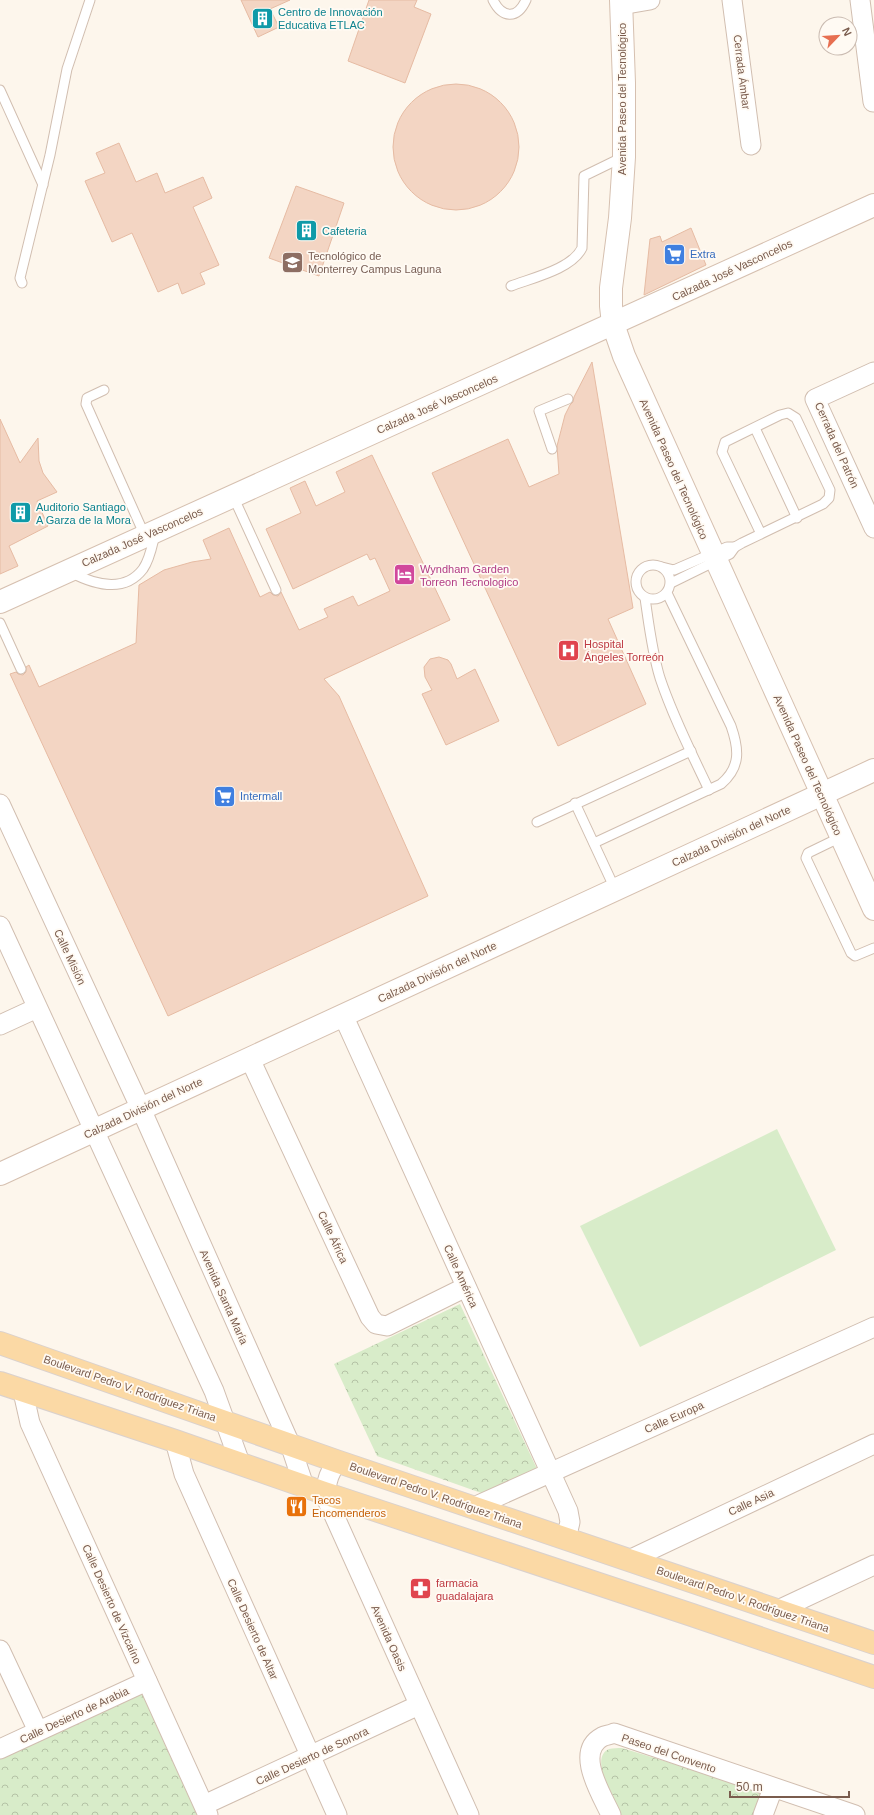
<svg xmlns="http://www.w3.org/2000/svg" width="874" height="1815" viewBox="0 0 874 1815" font-family="Arial,sans-serif">
	<defs>
		<pattern id="forest-crowns" width="20" height="18" patternUnits="userSpaceOnUse"><rect width="20" height="18" fill="#d8ecc9"/><path d="M2 6a3 3 0 1 1 6 0M12 15a3 3 0 1 1 6 0" fill="none" stroke="#b4c2a5"/></pattern>
	</defs>
	<rect width="100%" height="100%" fill="#fdf6ec"/>
	<polygon fill="#d8ecc9" points="777,1129 836,1250 640,1347 580,1226"/>
	<g fill="url(#forest-crowns)">
		<polygon points="460,1304 537,1469 484,1494 377,1456 334,1364"/>
		<polygon points="143,1690 197,1815 0,1815 0,1757"/>
		<path d="M622,1748l143,44 -9,23h-135c-6,-13 -33,-57 -12,-66 4,-1 9,-1 13,-1z"/>
	</g>
	<g fill="#f3d5c3" stroke="#e6bba3">
		<polygon points="241,0 290,0 270,9 279,27 258,37"/>
		<polygon points="369,0 417,0 414,7 431,14 405,83 348,61"/>
		<circle cx="456" cy="147" r="63"/>
		<polygon points="119,143 136,182 157,173 165,193 203,177 212,198 193,207 219,265 200,273 205,284 182,294 178,283 158,292 132,233 112,242 85,181 105,173 96,153"/>
		<polygon points="296,186 344,203 319,276 269,258"/>
		<polygon points="691,228 706,265 644,295 650,239 660,236 662,242"/>
		<polygon points="592,362 633,608 608,619 646,704 558,746 432,473 508,439 529,487 559,474 557,446 565,415 570,405 573,402 574,397"/>
		<polygon points="0,419 20,463 38,438 39,461 43,473 57,492 37,501 48,526 9,546 18,566 0,574"/>
		<polygon points="372,455 450,620 324,679 339,696 428,896 168,1016 10,674 16,672 18,674 23,675 26,672 26,667 29,665 39,687 136,643 139,585 164,570 192,562 211,559 203,540 229,528 260,597 270,592 273,595 278,596 281,592 299,630 328,617 324,609 353,596 358,606 390,591 375,558 370,560 367,554 293,589 266,529 301,513 290,488 305,481 316,506 345,492 336,472"/>
		<polygon points="439,657 448,660 451,664 457,679 475,669 499,721 446,745 422,694 432,690 425,677 424,667 430,659"/>
	</g>
	<g fill="none" stroke-linecap="round" stroke-linejoin="round">
		<defs>
			<g id="lane">
				<path d="M493,0c9,18 24,20 33,0"/>
				<polyline points="0,90 43,185"/>
				<polyline points="22,283 20,278 50,155 67,69 90,0"/>
				<path d="M511,286c21,-8 61,-17 71,-38l2,-72 39,-19"/>
				<polyline points="104,390 87,398 86,404 145,536"/>
				<polyline points="755,428 797,518"/>
				<polyline points="552,449 539,411 568,399"/>
				<polyline points="233,496 276,590"/>
				<circle cx="653" cy="582" r="17"/>
				<polyline points="662,567 674,570 727,547 735,547"/>
				<path d="M70,572c23,12 54,22 73,-3 7,-10 9,-23 12,-35"/>
				<polyline points="671,583 730,554 735,547 742,543 823,504 829,498 830,490 796,418 788,413 780,415 725,442 722,452 761,534"/>
				<path d="M645,598c4,27 7,54 15,80 13,39 32,76 49,112"/>
				<polyline points="0,623 21,669"/>
				<polyline points="575,803 615,889"/>
				<polyline points="537,822 691,751"/>
				<polyline points="841,837 808,853 806,858 851,953 855,956 874,948"/>
				<path d="M594,843l127,-59c20,-17 18,-35 10,-58l-64,-133"/>
			</g>
			<g id="street">
				<polyline points="732,0 751,145"/>
				<polyline points="860,0 873,102"/>
				<polyline points="621,5 650,0"/>
				<polyline points="874,372 815,399 874,528"/>
				<polyline points="0,804 141,1109 290,1444 304,1486"/>
				<polyline points="0,926 214,1391 240,1463"/>
				<polyline points="343,1015 568,1511 570,1522 566,1539"/>
				<polyline points="0,1025 37,1008"/>
				<polyline points="250,1059 370,1317 376,1324 387,1326 466,1287"/>
				<polyline points="23,1392 30,1423 208,1815"/>
				<polyline points="175,1441 184,1474 337,1815"/>
				<polyline points="336,1461 329,1476 324,1493 469,1815"/>
				<polyline points="474,1507 874,1327"/>
				<polyline points="629,1560 874,1444"/>
				<polyline points="778,1610 874,1565"/>
				<polyline points="0,1650 38,1731"/>
				<polyline points="0,1749 147,1681"/>
				<polyline points="204,1805 419,1705"/>
				<path d="M611,1815c-9,-20 -37,-63 -9,-78 4,-2 9,-2 12,-4l241,82"/>
				<polyline points="763,1815 773,1788"/>
			</g>
			<g id="secondary">
				<polyline points="621,0 624,83 624,157 620,218 611,288 611,306 613,324 624,356 874,909"/>
				<polyline points="0,602 874,205"/>
				<polyline points="0,1174 874,770"/>
			</g>
			<g id="primary">
				<polyline points="0,1343 336,1461 874,1643"/>
				<polyline points="0,1383 175,1441 324,1493 692,1615 874,1677"/>
			</g>
		</defs>
		<use href="#lane" stroke="#d1beb0" stroke-width="11"/>
		<use href="#street" stroke="#d1beb0" stroke-width="21"/>
		<use href="#secondary" stroke="#d6c0b0" stroke-width="24"/>
		<use href="#primary" stroke="#dad1cd" stroke-width="24"/>
		<use href="#lane" stroke="#fff" stroke-width="9"/>
		<use href="#street" stroke="#fff" stroke-width="19"/>
		<use href="#secondary" stroke="#fff" stroke-width="22"/>
		<use href="#primary" stroke="#fbd9a5" stroke-width="22"/>
	</g>
	<defs>
		<symbol id="building-square" viewBox="-11 -11 22 22"><rect x="-9" y="-9" width="18" height="18" rx="4" fill="#0f9aa8" stroke="#fffaf3"/><path d="M-4-6H4V6H1V3H-1V6H-4ZM-2.5-4.3h1.7v1.8h-1.7ZM.8-4.3h1.7v1.8H.8ZM-2.5-1h1.7V.8h-1.7ZM.8-1h1.7V.8H.8Z" fill="#fff"/></symbol>
		<symbol id="supermarket-square" viewBox="-11 -11 22 22"><rect x="-9" y="-9" width="18" height="18" rx="4" fill="#3f7fe0" stroke="#fffaf3"/><path d="M-6-5.5h2.5l.6 2H6L4.5 2H-2.5L-4.4-4H-6ZM-1.5 3.2a1.3 1.3 0 1 0 .1 0ZM3 3.2a1.3 1.3 0 1 0 .1 0Z" fill="#fff"/></symbol>
		<symbol id="university-square" viewBox="-11 -11 22 22"><rect x="-9" y="-9" width="18" height="18" rx="4" fill="#8d6e63" stroke="#fffaf3"/><path d="M0-5L7-2L0 1L-7-2ZM-4 1L0 2.5L4 1V4Q0 6-4 4Z" fill="#fff"/></symbol>
		<symbol id="hotel-square" viewBox="-11 -11 22 22"><rect x="-9" y="-9" width="18" height="18" rx="4" fill="#d1479c" stroke="#fffaf3"/><path d="M-6-4.5h1.5V1H6V5H4.5V3h-9V5H-6ZM-4 0a1.8 1.8 0 1 1 3.6 0ZM.5 0V-2.5h3Q6-2.5 6 0Z" fill="#fff"/></symbol>
		<symbol id="hospital-square" viewBox="-11 -11 22 22"><rect x="-9" y="-9" width="18" height="18" rx="4" fill="#e0444e" stroke="#fffaf3"/><path d="M-5-5h3v3.5h4V-5h3V5h-3V1.5h-4V5h-3Z" fill="#fff"/></symbol>
		<symbol id="restaurant-square" viewBox="-11 -11 22 22"><rect x="-9" y="-9" width="18" height="18" rx="4" fill="#e8710a" stroke="#fffaf3"/><path d="M-5-6h1v4h1v-4h1v4h1v-4h1v5L-1.5 .5V6h-2V.5L-5-1ZM5-6V6H3V1.5H1.5Q1.5-4 5-6Z" fill="#fff"/></symbol>
		<symbol id="pharmacy-square" viewBox="-11 -11 22 22"><rect x="-9" y="-9" width="18" height="18" rx="4" fill="#e0444e" stroke="#fffaf3"/><path d="M-2-6h4v4h4v4h-4v4h-4v-4h-4v-4h4Z" fill="#fff"/></symbol>
	</defs>
	<g fill-rule="evenodd">
		<use href="#building-square" x="250" y="6" width="25" height="25"/>
		<use href="#building-square" x="294" y="218" width="25" height="25"/>
		<use href="#supermarket-square" x="662" y="242" width="25" height="25"/>
		<use href="#university-square" x="280" y="250" width="25" height="25"/>
		<use href="#building-square" x="8" y="500" width="25" height="25"/>
		<use href="#hotel-square" x="392" y="562" width="25" height="25"/>
		<use href="#hospital-square" x="556" y="638" width="25" height="25"/>
		<use href="#supermarket-square" x="212" y="784" width="25" height="25"/>
		<use href="#restaurant-square" x="284" y="1494" width="25" height="25"/>
		<use href="#pharmacy-square" x="408" y="1576" width="25" height="25"/>
	</g>
	<g text-anchor="middle" stroke-width="3.5" stroke-linejoin="round" paint-order="stroke">
		<g font-size="11" fill="#0d838f" stroke="#fffaf3" text-anchor="start">
			<text x="278" y="16">Centro de Innovación<tspan x="278" dy="13">Educativa ETLAC</tspan></text>
			<text x="322" y="235">Cafeteria</text>
			<text x="36" y="511">Auditorio Santiago<tspan x="36" dy="13">A Garza de la Mora</tspan></text>
		</g>
		<g font-size="11" fill="#7a5c4d" stroke="#fffaf3">
			<text transform="translate(742 72) rotate(83)" y="4">Cerrada Ámbar</text>
			<text transform="translate(622 99) rotate(-90)" y="4">Avenida Paseo del Tecnológico</text>
			<text transform="translate(732 270) rotate(-25)" y="4">Calzada José Vasconcelos</text>
			<text transform="translate(437 404) rotate(-24)" y="4">Calzada José Vasconcelos</text>
			<text transform="translate(837 445) rotate(66)" y="4">Cerrada del Patrón</text>
			<text transform="translate(674 469) rotate(66)" y="4">Avenida Paseo del Tecnológico</text>
			<text transform="translate(142 537) rotate(-24)" y="4">Calzada José Vasconcelos</text>
			<text transform="translate(808 765) rotate(66)" y="4">Avenida Paseo del Tecnológico</text>
			<text transform="translate(731 836) rotate(-25)" y="4">Calzada División del Norte</text>
			<text transform="translate(70 957) rotate(65)" y="4">Calle Misión</text>
			<text transform="translate(437 972) rotate(-25)" y="4">Calzada División del Norte</text>
			<text transform="translate(143 1108) rotate(-25)" y="4">Calzada División del Norte</text>
			<text transform="translate(333 1237) rotate(65)" y="4">Calle África</text>
			<text transform="translate(461 1276) rotate(66)" y="4">Calle América</text>
			<text transform="translate(224 1297) rotate(66)" y="4">Avenida Santa María</text>
			<text transform="translate(130 1388) rotate(19)" y="4">Boulevard Pedro V. Rodríguez Triana</text>
			<text transform="translate(674 1417) rotate(-24)" y="4">Calle Europa</text>
			<text transform="translate(436 1495) rotate(19)" y="4">Boulevard Pedro V. Rodríguez Triana</text>
			<text transform="translate(751 1502) rotate(-25)" y="4">Calle Asia</text>
			<text transform="translate(743 1599) rotate(19)" y="4">Boulevard Pedro V. Rodríguez Triana</text>
			<text transform="translate(112 1604) rotate(66)" y="4">Calle Desierto de Vizcaíno</text>
			<text transform="translate(253 1629) rotate(66)" y="4">Calle Desierto de Altar</text>
			<text transform="translate(389 1638) rotate(66)" y="4">Avenida Oasis</text>
			<text transform="translate(74 1715) rotate(-25)" y="4">Calle Desierto de Arabia</text>
			<text transform="translate(669 1753) rotate(19)" y="4">Paseo del Convento</text>
			<text transform="translate(312 1756) rotate(-25)" y="4">Calle Desierto de Sonora</text>
		</g>
		<g font-size="11" fill="#366cbe" stroke="#fffaf3" text-anchor="start">
			<text x="690" y="258">Extra</text>
			<text x="240" y="800">Intermall</text>
		</g>
		<g font-size="11" fill="#785e54" stroke="#fffaf3" text-anchor="start">
			<text x="308" y="260">Tecnológico de<tspan x="308" dy="13">Monterrey Campus Laguna</tspan></text>
		</g>
		<g font-size="11" fill="#b23c85" stroke="#fffaf3" text-anchor="start">
			<text x="420" y="573">Wyndham Garden<tspan x="420" dy="13">Torreon Tecnologico</tspan></text>
		</g>
		<g font-size="11" fill="#be3a42" stroke="#fffaf3" text-anchor="start">
			<text x="584" y="648">Hospital<tspan x="584" dy="13">Ángeles Torreón</tspan></text>
			<text x="436" y="1587">farmacia<tspan x="436" dy="13">guadalajara</tspan></text>
		</g>
		<g font-size="11" fill="#c56008" stroke="#fffaf3" text-anchor="start">
			<text x="312" y="1504">Tacos<tspan x="312" dy="13">Encomenderos</tspan></text>
		</g>
	</g>
	<g transform="translate(838 36) rotate(65)"><circle r="19" fill="#fffaf3" stroke="#cabbb1"/>
	<path d="M0-3L7 15L0 10L-7 15Z" fill="#e76f51"/>
	<text y="-6" font-size="11" font-weight="bold" text-anchor="middle" fill="#7a5c4d">N</text>
	</g>
	<path d="M730 1791v6h119v-6" fill="none" stroke="#7a5c4d" stroke-width="2"/>
	<text x="736" y="1791" font-size="12" fill="#7a5c4d" stroke="#fffaf3" stroke-width="3" paint-order="stroke">50 m</text>
</svg>
